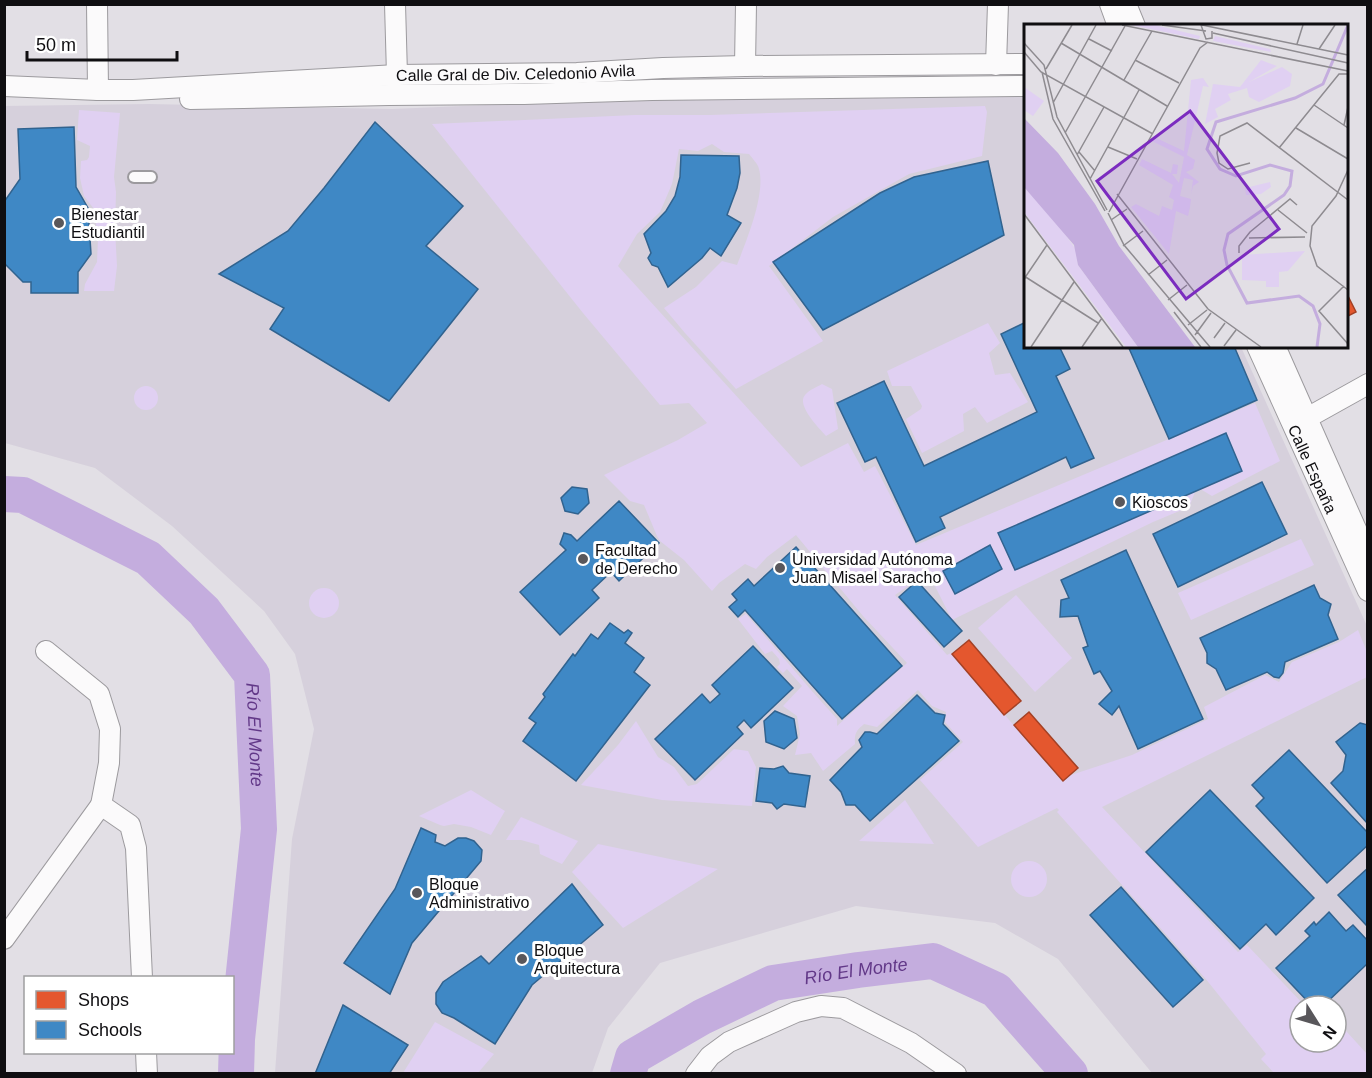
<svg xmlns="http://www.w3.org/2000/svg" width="1372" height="1078" viewBox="0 0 1372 1078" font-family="Helvetica,sans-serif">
	<rect width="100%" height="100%" fill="#e2dfe5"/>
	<path fill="#d6d0dc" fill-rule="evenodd" d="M1025,89l1,257 215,1 126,279v447h-215l-94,-114 -63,-36 -139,-17 -196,57 -52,65 -16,45h-317l17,-234 22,-110 -19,-75 -31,-43 -92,-85 -77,-58 -90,-25 -1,-337 145,-2 243,5 239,-10zM1300,1006h36v36h-36z"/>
	<g fill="#e0d0f2">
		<path d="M985,106l2,6 -5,44 -73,18 -76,43 -64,49 54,75 -87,48 -51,-56 -21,-25 32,-21 26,-26 15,4c9,-23 29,-71 22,-96 -1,-5 -7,-11 -10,-15l-25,-2 -12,-8 -14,7 -19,-2 -7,35 -12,28 -23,22 -19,32 183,201 47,-24 16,29 11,-6 41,79 339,-142 25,58 -68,35 -15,-9 -8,20 -36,15 -201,98 -24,-48 -33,23 52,60 4,-2 111,128 6,-5 64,-21 76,-36 -4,-12 61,-32 14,7 13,-20 47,-20 19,-12 9,22v25l-265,130 136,145 9,-7 58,61h-5v36h36v-22l31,34v19h-93l-13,-14 5,-5 -61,-76 -148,-166 2,-2 -2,-2 -79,39 -58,-67 43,-38 -18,-20 1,-10 -14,-6 -14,-16 -41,37 -13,-3c-7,6 -10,9 -9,20l-32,27 -12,-18 -16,2 5,-21 -3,-18 -14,-10 19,-20 -15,-17 -4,4 -6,-6 3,-3 -1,-5 -7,-8 -7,3 -27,-35 8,-5 65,76 26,29v7l70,-63 -44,-47 -67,-81 -29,22 -11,12 -11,-5 -26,19 -7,8 -28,-31 -24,-19 -3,-5 -13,-31 -14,-4 -26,-26 74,-35 29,-17 -18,-20 -29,2 -77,-92 -151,-189 203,-9h75z"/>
		<polygon points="79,110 120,113 114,177 116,192 115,229 117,266 114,291 84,291 85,284 97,262 98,238 94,209 84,196 80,178 81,161 87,160 89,157 90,146 77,140"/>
		<polygon points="988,323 1000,343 989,353 995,375 1010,373 1028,402 987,423 975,407 963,414 964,431 922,453 906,419 921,409 922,406 911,386 892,386 887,371"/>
		<path d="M822,384l10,5 6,40 -12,7c-7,-8 -30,-31 -21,-41 4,-5 12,-8 17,-11z"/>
		<circle cx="146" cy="398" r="12"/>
		<polygon points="1301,539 1314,565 1191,620 1178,593"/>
		<circle cx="324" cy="603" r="15"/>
		<polygon points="1016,595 1072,658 1035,692 978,628"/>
		<polygon points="636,721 658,757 674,767 688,786 697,784 734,749 748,751 756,767 752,806 662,800 581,785 618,745"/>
		<polygon points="471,790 505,811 491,835 471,827 454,824 444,826 440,825 419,816"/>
		<polygon points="905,800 934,844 859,841"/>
		<polygon points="521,817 578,841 562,864 540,854 539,845 521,840 506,840"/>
		<polygon points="598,844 718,869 623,928 572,872"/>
		<circle cx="1029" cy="879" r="18"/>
		<polygon points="435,1022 494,1054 478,1073 403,1073"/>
	</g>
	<g fill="#e4572e" stroke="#a44125" stroke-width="1.5">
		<polygon points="1346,292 1356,312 1346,317"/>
		<polygon points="969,640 1021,701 1004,715 952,654"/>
		<polygon points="1029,712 1078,768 1063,781 1014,725"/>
	</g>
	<g fill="#3f88c5" stroke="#31638f" stroke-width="1.5">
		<polygon points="375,122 463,206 426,246 478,289 389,401 270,329 284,308 219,274 288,231 324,188"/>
		<polygon points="74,127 76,187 88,208 91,254 78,272 78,293 31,293 31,282 23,282 4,263 4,202 20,179 18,129"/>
		<polygon points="681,155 739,156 740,173 737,188 727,215 741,223 721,256 710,248 702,258 668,287 658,267 652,265 648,258 651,253 644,234 666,211 675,196 680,177"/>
		<polygon points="988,161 1004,235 823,330 773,262 880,193 914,177"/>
		<polygon points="1026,322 1026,346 1059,346 1070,369 1056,376 1094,458 1071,468 1066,457 940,517 945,528 916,542 876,457 865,462 837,403 884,381 924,466 1037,412 1001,334"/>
		<polygon points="1128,346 1234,346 1257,400 1169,439"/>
		<polygon points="1226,433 1242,471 1015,570 998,533"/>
		<polygon points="1262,482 1287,534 1178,587 1153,534"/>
		<polygon points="572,487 587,489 589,503 578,514 565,511 561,498"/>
		<polygon points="619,501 659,543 619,581 611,572 592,590 599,598 560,635 520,592 566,550 560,544 564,533 571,535 577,541"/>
		<polygon points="990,545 1002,569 955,594 943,571"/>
		<polygon points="796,547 902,666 842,719 745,610 738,617 729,607 737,600 732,594 748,579 754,586"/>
		<polygon points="1126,550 1203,719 1138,749 1119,706 1112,715 1099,704 1112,691 1100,671 1094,674 1083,648 1088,646 1078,616 1060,617 1061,600 1069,598 1061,580"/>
		<polygon points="917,581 962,631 944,647 899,597"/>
		<polygon points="1314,585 1320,598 1331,604 1328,615 1338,639 1285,662 1283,673 1279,678 1274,677 1267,672 1226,690 1216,669 1207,663 1207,653 1200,638"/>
		<polygon points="610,623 624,633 628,630 632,633 625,643 644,658 634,672 650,685 576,781 523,741 536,723 529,718 545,697 543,694 573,654 575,656 591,634 598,639"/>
		<polygon points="753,646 793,688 751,728 744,720 737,727 743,734 695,780 655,739 702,694 710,703 720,694 712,685"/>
		<polygon points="917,695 935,713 945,715 943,724 959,741 870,821 855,805 846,805 841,792 830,780 862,747 859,740 865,732 870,732 877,734"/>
		<polygon points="775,711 794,719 797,738 784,749 766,742 764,721"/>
		<polygon points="1360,723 1368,725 1368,824 1331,783 1343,771 1346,755 1336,742"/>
		<polygon points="1289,750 1368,833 1368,845 1327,883 1256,806 1264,798 1252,785"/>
		<polygon points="783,766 789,773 810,776 805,807 784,804 777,809 772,803 756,801 760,768 774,769"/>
		<polygon points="1210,790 1314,898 1276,935 1266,924 1240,949 1146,852"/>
		<polygon points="421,828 436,835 435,842 445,846 458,838 466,838 474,841 482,850 481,861 412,943 390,994 344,963 395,889"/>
		<polygon points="1368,868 1368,927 1338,895"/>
		<polygon points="572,884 603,925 532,985 495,1044 454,1018 442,1013 436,1004 436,993 443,982 481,956 489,964"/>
		<polygon points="1121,887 1203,980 1173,1007 1090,915"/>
		<polygon points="1329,912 1346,931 1353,925 1368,941 1368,965 1367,964 1323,1006 1312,1006 1276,968 1310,936 1305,931 1314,922 1316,925"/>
		<polygon points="343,1005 408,1045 389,1074 315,1074"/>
	</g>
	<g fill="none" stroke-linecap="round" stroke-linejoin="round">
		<g stroke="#c4adde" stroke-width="36">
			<path id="s1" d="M4,494l19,1 125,63 56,53 48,64 7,154 -22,210 -1,35"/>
			<path id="s2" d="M628,1074l5,-17 69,-40 71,-34 85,-13 75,-9 63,29 74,84"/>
		</g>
		<defs>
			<polyline id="service" points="134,177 151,177"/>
			<g id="minor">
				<polyline points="97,4 98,90"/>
				<polyline points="395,4 397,75"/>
				<polyline points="1110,4 1118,26"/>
				<polyline points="1126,4 1135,26"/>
				<polyline points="996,65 998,4"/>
				<polyline points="745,66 746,4"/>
				<path id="s3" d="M4,86l94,4h35l264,-15 180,-2 86,-5 82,-2 281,-2"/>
				<polyline points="190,99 389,95 524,94 652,90 1026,86"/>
				<path id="s4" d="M1257,346l111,245"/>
				<polyline points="1275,346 1368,556"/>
				<polyline points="1307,418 1368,384"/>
				<polyline points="46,651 99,694 110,729 109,763 101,805 130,825 136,848 142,978"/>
				<polyline points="4,939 101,805"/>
				<polyline points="146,1052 147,1074"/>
				<polyline points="696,1074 710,1056 729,1042 796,1012 821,1006 843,1008 911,1043 956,1074"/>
			</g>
		</defs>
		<use href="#service" stroke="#9c9a9e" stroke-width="14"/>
		<use href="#minor" stroke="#9c9a9e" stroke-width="22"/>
		<use href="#service" stroke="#fbfafb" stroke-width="10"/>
		<use href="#minor" stroke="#fbfafb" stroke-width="20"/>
	</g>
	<g fill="#59575b" stroke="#fff" stroke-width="2">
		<circle cx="59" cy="223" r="6"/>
		<circle cx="1120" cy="502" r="6"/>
		<circle cx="583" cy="559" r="6"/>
		<circle cx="780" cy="568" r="6"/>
		<circle cx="417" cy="893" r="6"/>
		<circle cx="522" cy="959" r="6"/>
	</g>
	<g text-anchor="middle" stroke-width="6" stroke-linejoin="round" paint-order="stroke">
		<g font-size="16" fill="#0f0e11" stroke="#fff">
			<text dy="6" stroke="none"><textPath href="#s3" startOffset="512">Calle Gral de Div. Celedonio Avila</textPath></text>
			<text dy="6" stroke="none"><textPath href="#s4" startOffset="135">Calle España</textPath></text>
		</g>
		<g font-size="16" fill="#0f0e11" stroke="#fff" text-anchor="start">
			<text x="71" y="220">Bienestar<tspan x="71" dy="18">Estudiantil</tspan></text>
			<text x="1132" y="508">Kioscos</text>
			<text x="595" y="556">Facultad<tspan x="595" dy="18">de Derecho</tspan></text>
			<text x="792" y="565">Universidad Autónoma<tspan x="792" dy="18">Juan Misael Saracho</tspan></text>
			<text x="429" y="890">Bloque<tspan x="429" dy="18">Administrativo</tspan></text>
			<text x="534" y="956">Bloque<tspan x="534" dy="18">Arquitectura</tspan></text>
		</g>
		<g font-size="18" font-style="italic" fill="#623888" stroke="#fff">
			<text dy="6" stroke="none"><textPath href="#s1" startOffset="376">Río El Monte</textPath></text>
			<text dy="6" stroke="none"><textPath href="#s2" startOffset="260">Río El Monte</textPath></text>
		</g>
	</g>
	<g transform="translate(1024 24)">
		<rect width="324" height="324" fill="#e2dfe5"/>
		<path d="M107,1h24l45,11 -1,3zM191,12l55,13 1,3 -58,-11zM237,36l16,6 -28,16 33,-15 10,7 -2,12 -31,16 -10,-5 -2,-9 -19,6 3,6 -16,9 3,8 -13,7 8,-40 27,3zM179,54l6,9 -6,-1 -16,69 8,5 -2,9 -7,3 13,10 -6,4 -2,9 2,-15 -9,-2 -4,18 11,3 -1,8 -2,9 -12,-5 -7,43 -38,-47 5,-3 23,12 3,-10 10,4 2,-10 -5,-3 4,-12 -34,-20 3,-6 29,14 2,-9 5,1 -1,9h-5l7,9 5,-26 -32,-16 2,-4 30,14 7,-71zM0,63l20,14 -11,15 -9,-6zM246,158l1,5 -10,7 -15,1 -1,-7zM0,163l21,19 32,45 1,14 60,82h-12l-102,-135zM281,227l-17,20 -9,1v15h-13v-6l-24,-1v-25z" fill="#e0d0f2"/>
		<path d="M0,94l34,35 37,51 24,42 76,101h-57l-60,-82 -4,-20 -50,-58z" fill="#c4adde"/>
		<path fill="none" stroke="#c4adde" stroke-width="3" d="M293,323l3,-23 -7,-18 -14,-10 -52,7 -20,-38 -3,-15 4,-16 56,-39 6,-9 2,-15 -22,-6 -34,11 -16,-7 -13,-20 9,-27 79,-24 28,-14 25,-59"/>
		<path fill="none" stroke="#8e8b90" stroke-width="1.5" d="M98,1l226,46M138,1l44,6M177,1l5,14 6,-1v-7M178,1l146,30M189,9l135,30M65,15l23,12M0,19l20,22 13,52 50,93M37,19l106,63M273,20l6,-19M295,25l16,-24M0,28l17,20 112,62M111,36l44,23M22,45l26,-44M18,48l11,47 52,92M100,56l28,-49M29,79l43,-78M290,81l34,23M320,101l4,-18M272,104l52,31M41,109l60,-107M84,123l29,12M255,124l60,-74h9M55,128l16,19M53,131l27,-48M226,139l-22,6 -9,-6 -2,-10 3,-17 27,-13 101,77M324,146l-12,26 -24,30 -2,20 7,20 31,24M66,155l49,-89M93,170l91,115 53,38M254,186l29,23M85,188l91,-164 8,-6M84,189l16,32 86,102M0,190l99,133M87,196l16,-11M225,214l56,-1M99,222l20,-15M215,229v-7l11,-14 40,-33 7,6M124,251l19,-15M0,252l74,47M0,255l23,-34M320,262l-25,25 29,33M144,276l19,-15M150,288l27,35M164,301l19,-15M171,311l16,-22M190,314l11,-15M200,322l12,-16M7,323l43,-65M58,323l20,-29"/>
		<path fill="#7b2cbf" fill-opacity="0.15" stroke="#7b2cbf" stroke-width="3" d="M166,87l89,118 -93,70 -89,-118z"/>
		<rect width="324" height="324" fill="none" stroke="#0f0e11" stroke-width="3"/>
	</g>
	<rect width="1372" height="1078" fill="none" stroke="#0f0e11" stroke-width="12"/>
	<rect x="24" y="976" width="210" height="78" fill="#ffffff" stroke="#9f9fa0" stroke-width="1.5"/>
	<rect x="36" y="991" width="30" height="18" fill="#e4572e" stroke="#9f9fa0" stroke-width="1.5"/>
	<text x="78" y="1006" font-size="18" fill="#0f0e11">Shops</text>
	<rect x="36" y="1021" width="30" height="18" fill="#3f88c5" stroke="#9f9fa0" stroke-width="1.5"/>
	<text x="78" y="1036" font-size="18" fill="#0f0e11">Schools</text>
	<g transform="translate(1318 1024) rotate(127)"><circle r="28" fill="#ffffff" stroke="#9f9fa0" stroke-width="1.5"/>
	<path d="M0-4.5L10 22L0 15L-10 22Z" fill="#59575b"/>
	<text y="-9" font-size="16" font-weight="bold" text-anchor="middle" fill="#0f0e11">N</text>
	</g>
	<path d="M27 51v9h150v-9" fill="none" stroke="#0f0e11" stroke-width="3"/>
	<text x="36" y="51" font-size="18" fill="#0f0e11" stroke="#ffffff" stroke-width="4.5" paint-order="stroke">50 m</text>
</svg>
